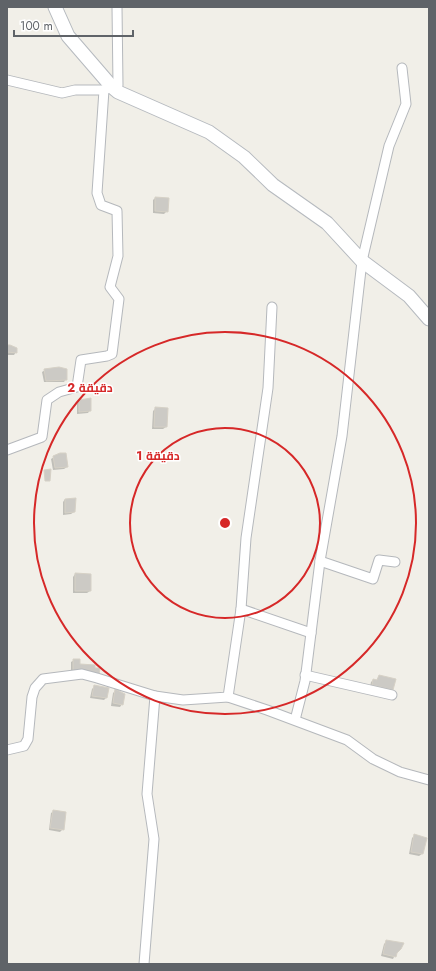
<svg xmlns="http://www.w3.org/2000/svg" width="436" height="971" viewBox="0 0 436 971" font-family="Jost,Cairo,sans-serif">
	<rect width="100%" height="100%" fill="#f1efe8"/>
	<g fill="#0003">
		<polygon points="155,198 167,211 164,214 153,213 153,200"/>
		<polygon points="7,346 16,352 14,355 7,355"/>
		<polygon points="45,370 66,379 64,382 44,382 42,372"/>
		<polygon points="90,399 90,410 88,413 77,414 77,403 79,401"/>
		<polygon points="156,408 166,427 163,429 152,429 153,411"/>
		<polygon points="54,457 67,467 64,469 53,470 51,459"/>
		<polygon points="65,499 74,512 71,514 63,515 63,502"/>
		<polygon points="75,574 90,591 87,593 73,593 73,577"/>
		<polygon points="74,660 79,660 71,675 71,662"/>
		<polygon points="379,676 392,690 389,692 370,687 371,682 373,680 376,681"/>
		<polygon points="94,687 106,698 104,700 90,698 92,689"/>
		<polygon points="115,691 122,704 120,707 111,706 113,693"/>
		<polygon points="54,811 63,829 60,832 49,830 51,813"/>
		<polygon points="415,835 426,838 422,854 419,856 409,854 412,838"/>
		<polygon points="387,941 396,953 393,959 381,956 384,944"/>
	</g>
	<g fill="#cccac5" stroke="#d6d1c6">
		<polygon points="155,197 169,198 168,212 155,211"/>
		<polygon points="7,345 10,345 17,348 17,353 7,352"/>
		<polygon points="59,367 67,369 67,380 46,381 44,369"/>
		<polygon points="91,398 91,411 79,412 79,400"/>
		<polygon points="155,407 168,408 167,427 154,427"/>
		<polygon points="60,453 66,453 68,467 55,468 53,456"/>
		<polygon points="51,469 50,481 45,481 44,470"/>
		<polygon points="76,498 75,512 65,513 65,499"/>
		<polygon points="75,573 91,574 91,591 75,591"/>
		<polygon points="73,659 80,659 80,664 95,665 95,668 100,668 99,675 73,673"/>
		<polygon points="379,675 396,679 393,690 372,685 373,679 377,680"/>
		<polygon points="94,685 109,688 107,698 92,696"/>
		<polygon points="115,689 125,694 123,705 113,703"/>
		<polygon points="53,810 66,812 64,830 50,828"/>
		<polygon points="414,834 427,838 423,854 411,852"/>
		<polygon points="386,940 404,943 401,949 397,953 396,957 383,954"/>
	</g>
	<g fill="none" stroke-linecap="round" stroke-linejoin="round">
		<defs>
			<g id="street">
				<polyline points="7,80 62,93 75,90 104,90"/>
				<polyline points="7,450 42,437 47,400 59,392 77,387 81,360 107,356 112,354 119,299 110,287 118,256 117,211 101,205 97,193 104,90 118,85 117,7"/>
				<polyline points="320,561 373,579 379,560 395,562"/>
				<polyline points="241,609 311,633"/>
				<polyline points="305,675 392,695"/>
				<polyline points="155,696 183,700 228,697 241,609 246,538 268,388 272,307"/>
				<polyline points="228,697 267,710 347,740 373,759 400,772 429,780"/>
				<polyline points="295,720 305,681 320,561 342,436 362,261 389,146 406,104 402,68"/>
				<polyline points="7,750 24,746 28,739 32,697 35,688 43,679 82,674 97,678 155,696 147,794 154,839 144,964"/>
			</g>
			<polyline id="secondary" points="55,7 68,36 112,87 118,92 209,132 244,157 273,185 327,223 362,261 409,296 429,319"/>
		</defs>
		<use href="#street" stroke="#b5b8bc" stroke-width="11"/>
		<use href="#secondary" stroke="#b6babf" stroke-width="15"/>
		<use href="#street" stroke="#fff" stroke-width="9"/>
		<use href="#secondary" stroke="#fff" stroke-width="13"/>
	</g>
	<g fill="none" stroke="#d62828" stroke-width="2">
		<circle cx="225" cy="523" r="95"/>
		<circle cx="225" cy="523" r="191"/>
	</g>
	<circle cx="225" cy="523" r="6" fill="#d62828" stroke="#fff" stroke-width="2"/>
	<g font-size="12" text-anchor="middle" font-weight="bold" fill="#d62828" stroke="#fff" stroke-width="3" stroke-linejoin="round" paint-order="stroke">
		<text x="90" y="392">2 دقيقة</text>
		<text x="158" y="460">1 دقيقة</text>
	</g>
	<rect width="436" height="971" fill="none" stroke="#5f6368" stroke-width="16"/>
	<path d="M14 30v6h119v-6" fill="none" stroke="#5f6368" stroke-width="2"/>
	<text x="20" y="30" font-size="12" fill="#5f6368" stroke="#ffffff" stroke-width="3" paint-order="stroke">100 m</text>
</svg>
